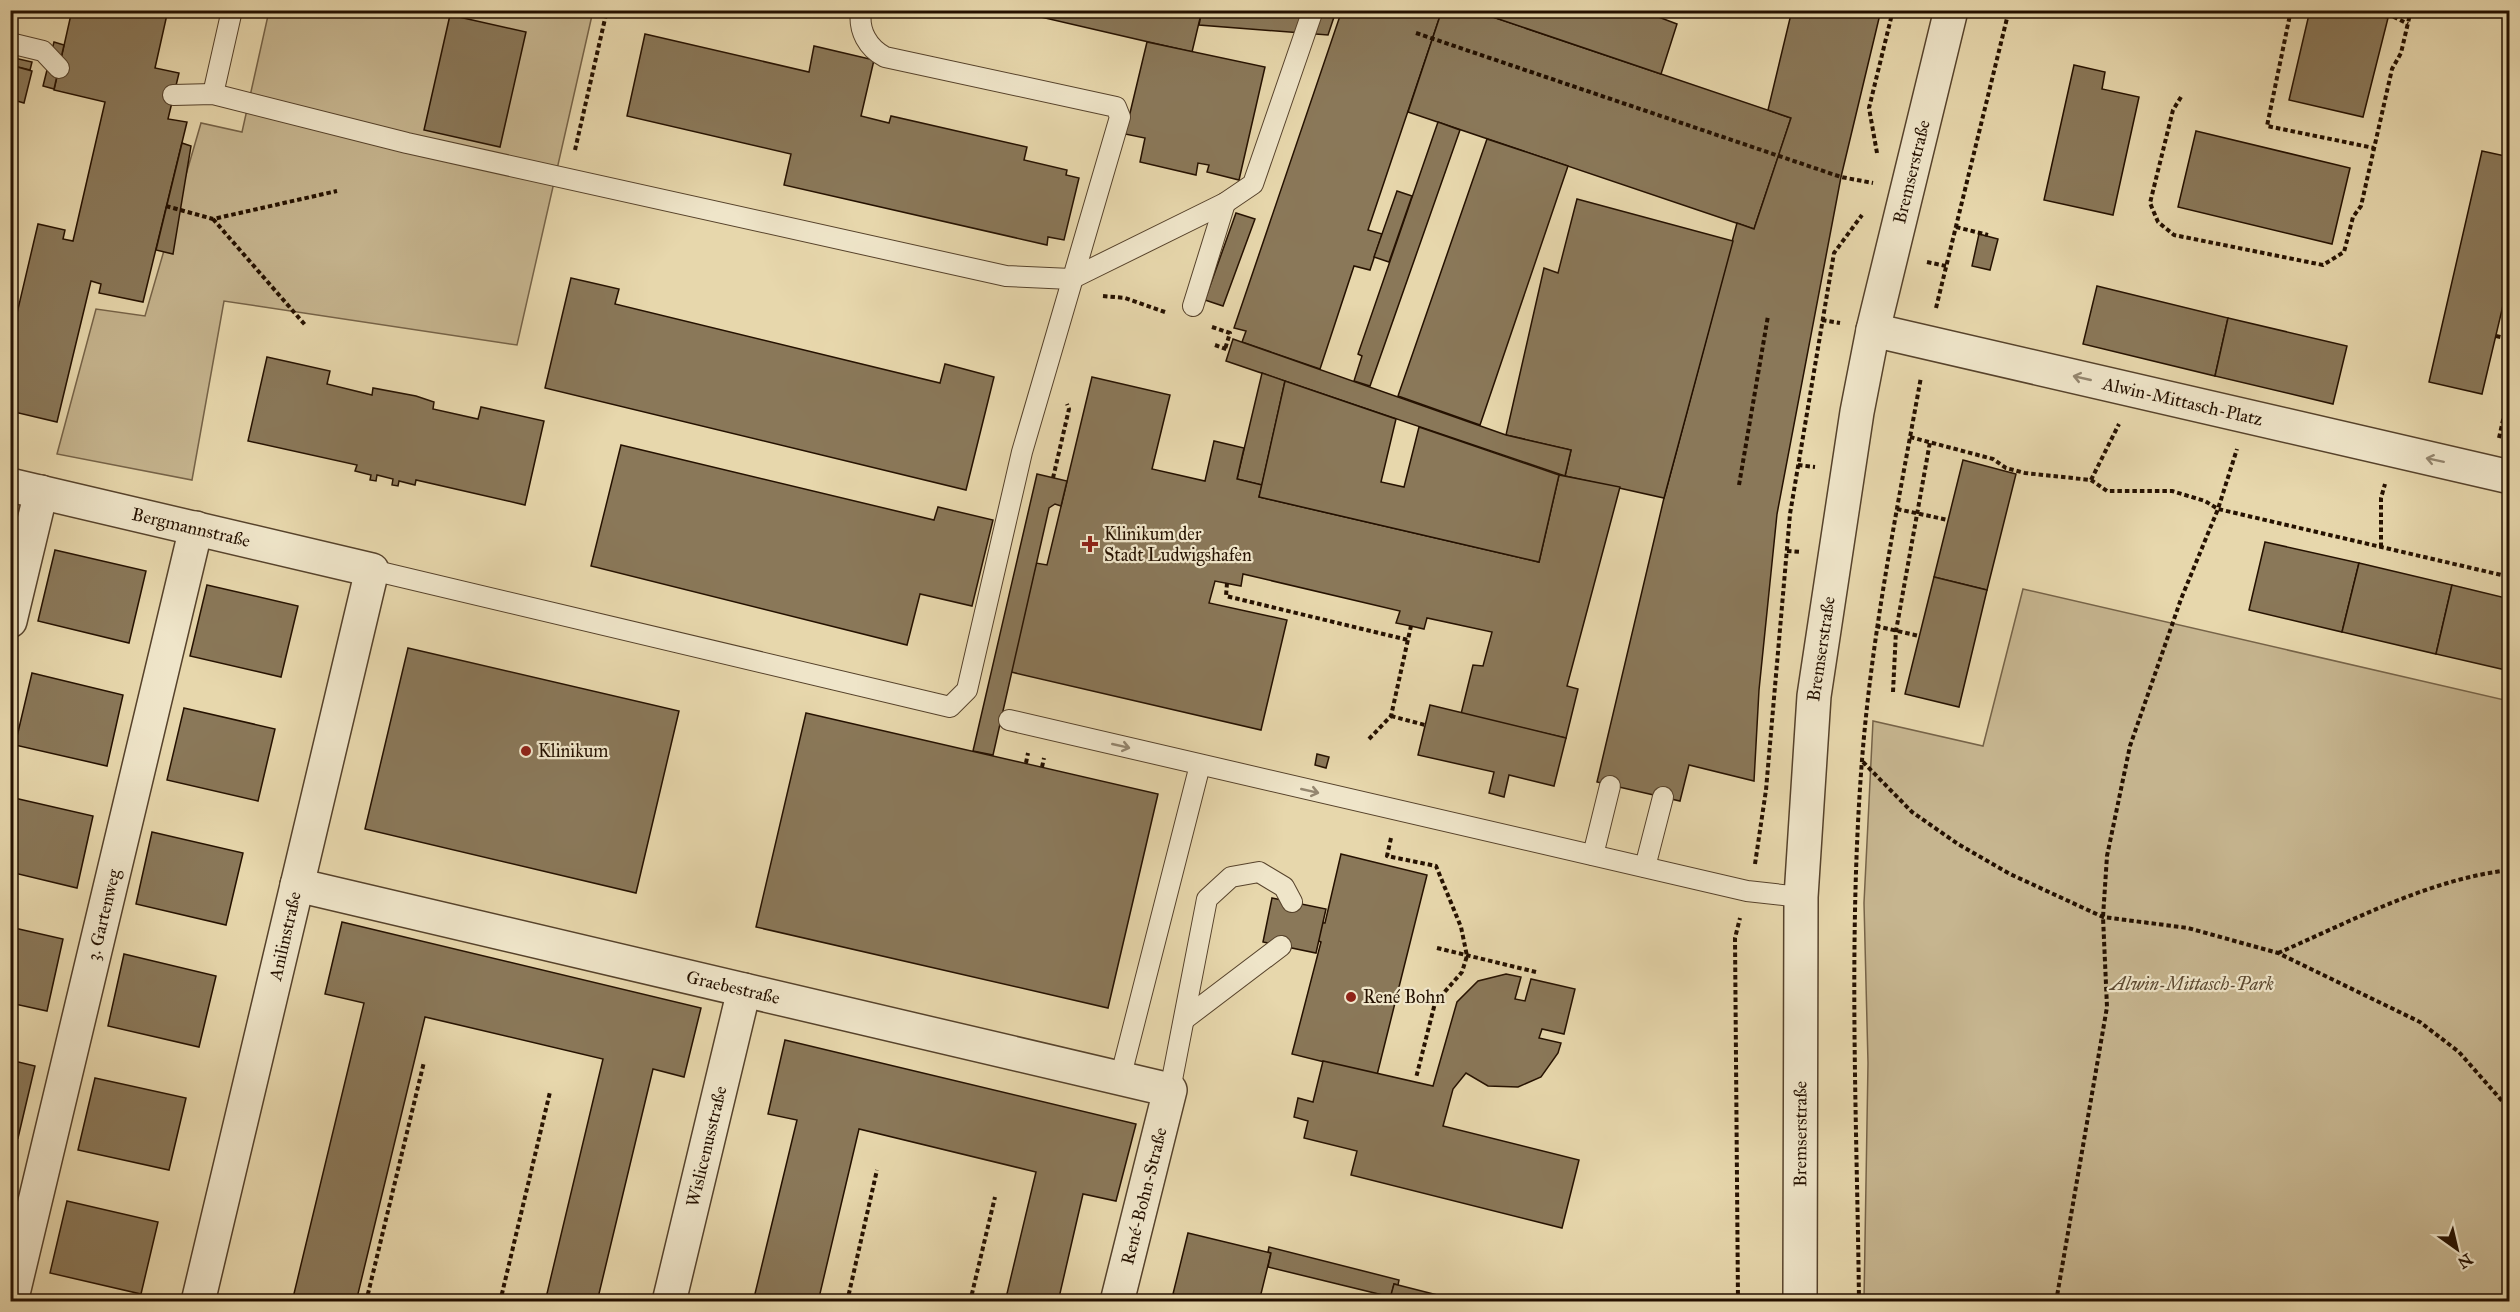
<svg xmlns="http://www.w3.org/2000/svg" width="2520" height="1312" viewBox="0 0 2520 1312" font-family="'IM FELL Great Primer',serif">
	<rect width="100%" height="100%" fill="#e7d7ac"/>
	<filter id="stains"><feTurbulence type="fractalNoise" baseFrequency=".00333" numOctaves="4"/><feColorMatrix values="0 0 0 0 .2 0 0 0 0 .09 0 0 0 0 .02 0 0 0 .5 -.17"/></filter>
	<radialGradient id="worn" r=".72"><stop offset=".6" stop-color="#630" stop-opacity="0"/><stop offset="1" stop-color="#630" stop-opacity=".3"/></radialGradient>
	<g fill="#c6b58f" stroke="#766348" stroke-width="1.5">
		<polygon points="269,11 593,11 517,345 224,301 192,480 57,454 96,309 145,316 201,123 242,132"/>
		<polygon points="2023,589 2509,701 2509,1301 1864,1301 1868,1063 1864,903 1873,721 1983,746"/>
	</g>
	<g fill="#8a7859" stroke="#251100" stroke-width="1.5">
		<polygon points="72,10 168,10 155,68 179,73 168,119 187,122 143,302 99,293 101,284 91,281 57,422 10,411 10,343 38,224 65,230 63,239 73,241 105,102 54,90"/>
		<polygon points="1011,10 1202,10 1192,52"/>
		<polygon points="1202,10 1312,10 1335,14 1328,35 1199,25"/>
		<polygon points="1342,10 1442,10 1368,230 1382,234 1370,270 1354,266 1320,369 1242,342 1246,331 1234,328"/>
		<polygon points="1442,10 1472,10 1791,118 1754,229 1408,112"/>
		<polygon points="1472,10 1640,10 1677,24 1661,74"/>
		<polygon points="1792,10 1881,10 1841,177 1777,514 1759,690 1754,781 1689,765 1680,801 1597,782 1664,498 1737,223 1754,229 1791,118 1768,110"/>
		<polygon points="2310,10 2356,10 2388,18 2363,117 2289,100"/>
		<polygon points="450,15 526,32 500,147 424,130"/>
		<polygon points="645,34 809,72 814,46 874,60 861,116 889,123 891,116 1027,147 1024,160 1067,170 1066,175 1079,178 1064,240 1048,237 1047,245 784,185 791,154 627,116"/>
		<polygon points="54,42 64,45 54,89 43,86"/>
		<polygon points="1147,42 1265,67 1239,180 1207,172 1209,165 1198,163 1196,175 1140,162 1145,138 1125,134"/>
		<polygon points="10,57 32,62 30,70 10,65"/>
		<polygon points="10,65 32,71 24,103 10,99"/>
		<polygon points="2074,65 2105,72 2102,89 2139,97 2113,215 2044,200"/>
		<polygon points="1438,122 1460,130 1370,386 1354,381 1362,356 1358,354"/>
		<polygon points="2196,131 2350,168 2332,244 2178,207"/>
		<polygon points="1487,139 1568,166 1480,425 1398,396"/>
		<polygon points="182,143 191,146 173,254 156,250"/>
		<polygon points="2482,151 2510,157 2510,276 2482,394 2429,382"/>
		<polygon points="1397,191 1412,196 1389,262 1374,257"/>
		<polygon points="1577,199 1733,241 1664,498 1565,476 1571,450 1506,435 1544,268 1558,273"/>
		<polygon points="1236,213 1255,219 1223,306 1205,300"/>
		<polygon points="1979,234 1998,239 1990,270 1972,266"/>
		<polygon points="571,278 619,289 615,304 940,383 945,364 994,377 966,490 545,388"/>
		<polygon points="2097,286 2228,318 2215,376 2083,344"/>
		<polygon points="2228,318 2347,346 2333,404 2215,376"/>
		<polygon points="1233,339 1506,435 1571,450 1565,476 1226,361"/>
		<polygon points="267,357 330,371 327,384 372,395 373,388 416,396 434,402 433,409 478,419 481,407 544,421 525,505 416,480 415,485 399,481 398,486 392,485 393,479 377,475 376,481 370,480 371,475 355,471 357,465 248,441"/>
		<polygon points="1262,373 1285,381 1262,485 1237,479"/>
		<polygon points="1092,377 1170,395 1152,469 1205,481 1214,441 1244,448 1237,479 1262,485 1259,497 1539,562 1559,475 1620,487 1567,686 1578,689 1566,738 1461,714 1473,665 1483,666 1492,632 1427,618 1424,629 1411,626 1396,623 1400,611 1243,574 1241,586 1215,581 1209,603 1287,620 1261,730 1011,672 1036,563 1047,565"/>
		<polygon points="1285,381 1396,419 1381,482 1404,487 1419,427 1559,475 1539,562 1259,497"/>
		<polygon points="621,445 934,520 938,507 993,520 972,606 920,594 907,645 591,566"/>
		<polygon points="1963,460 2016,474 1987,590 1934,577"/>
		<polygon points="1037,474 1067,481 1061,506 1055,504 1049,508 993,755 973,751"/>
		<polygon points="2265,542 2359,563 2342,632 2249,610"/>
		<polygon points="55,550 146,571 129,643 38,621"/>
		<polygon points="2359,563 2452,585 2436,654 2342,632"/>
		<polygon points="1934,577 1987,590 1959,707 1905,694"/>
		<polygon points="207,585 298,606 281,677 190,656"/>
		<polygon points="2452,585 2510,599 2510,671 2436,654"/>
		<polygon points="408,648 679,711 636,893 365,829"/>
		<polygon points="32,673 123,695 107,766 15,745"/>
		<polygon points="1430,705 1566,738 1554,786 1509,775 1504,797 1489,793 1494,772 1418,755"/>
		<polygon points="184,708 275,729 258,801 167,780"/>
		<polygon points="806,713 1158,794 1108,1008 756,927"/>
		<polygon points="1317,754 1329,757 1326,768 1315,765"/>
		<polygon points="10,797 93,816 77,888 10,872"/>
		<polygon points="152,832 243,853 226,925 136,904"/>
		<polygon points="1341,854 1427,875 1377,1075 1292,1054 1321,942 1307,936 1311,922 1325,923"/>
		<polygon points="1272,898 1326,909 1316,953 1263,942"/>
		<polygon points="342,922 701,1008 684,1077 653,1069 597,1302 545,1302 603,1059 425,1017 356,1302 292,1302 364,1003 325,994"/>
		<polygon points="10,927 63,939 47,1011 10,1003"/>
		<polygon points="124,954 216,976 199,1047 108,1026"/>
		<polygon points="1506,974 1521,977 1515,999 1525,1001 1531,979 1575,989 1564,1034 1542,1029 1539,1038 1561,1043 1558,1053 1541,1077 1518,1087 1488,1086 1466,1073 1453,1089 1443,1126 1579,1160 1562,1228 1351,1175 1357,1151 1304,1138 1308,1121 1294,1117 1298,1098 1313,1102 1323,1061 1433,1086 1457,1002 1478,981"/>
		<polygon points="785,1040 1136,1124 1116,1201 1083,1194 1058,1302 1005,1302 1036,1172 859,1129 818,1302 753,1302 797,1120 768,1114"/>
		<polygon points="10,1060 35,1066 18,1138 10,1136"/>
		<polygon points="95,1078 186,1098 169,1170 78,1150"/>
		<polygon points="67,1201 158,1222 141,1294 50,1273"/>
		<polygon points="1188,1233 1271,1253 1259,1302 1205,1302 1173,1294"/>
		<polygon points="1269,1247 1399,1280 1398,1285 1394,1284 1391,1297 1268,1267 1271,1253 1268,1252"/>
		<polygon points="1394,1284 1398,1285 1465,1302 1389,1302"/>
	</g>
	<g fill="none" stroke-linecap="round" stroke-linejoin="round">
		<defs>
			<g id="lane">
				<polyline points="10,43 43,51 59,68"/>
				<polyline points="213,94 232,10"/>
				<polyline points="173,95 213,94 407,143 1006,276 1071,279 1225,203 1253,184 1313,10"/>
				<polyline points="1193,306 1225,203"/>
				<path d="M372,570l578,137 17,-17 55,-238 98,-335 -4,-10 -231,-50c-17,-9 -27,-26 -24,-47"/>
				<polyline points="1009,720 1747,891 1801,897"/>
				<polyline points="1593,855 1610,786"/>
				<polyline points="1645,867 1663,797"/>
				<polyline points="1186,1018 1281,946"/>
				<polyline points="1120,1079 1200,765"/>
				<polyline points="1170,1090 1207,899 1231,877 1259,872 1284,887 1292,902"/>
			</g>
			<g id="street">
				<path id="s1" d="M1873,330l637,147"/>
				<path id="s2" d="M10,485l362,85 -174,732"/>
				<polyline points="10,621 41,492"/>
				<path id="s3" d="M297,885l873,205 -53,212"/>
				<path id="s4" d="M11,1302l185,-774"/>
				<path id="s5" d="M669,1302l75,-312"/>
				<path id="s6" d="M1800,1302l1,-405 13,-201 43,-284 16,-82 78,-320"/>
			</g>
		</defs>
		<use href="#lane" stroke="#56422b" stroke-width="22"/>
		<use href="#street" stroke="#56422b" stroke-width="36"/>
		<g stroke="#251100" stroke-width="4" stroke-dasharray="4.5 3" stroke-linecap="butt">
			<polyline points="2291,10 2267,126 2374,148"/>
			<polyline points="2380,10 2408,24"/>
			<polyline points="1416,33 1841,177 1873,183"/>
			<polyline points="2181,97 2173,110 2150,203 2158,222 2174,235 2323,265 2344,252 2353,217 2361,206 2392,69 2401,53 2411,10"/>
			<polyline points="575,150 607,10"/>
			<polyline points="1877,153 1869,108 1893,10"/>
			<polyline points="166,206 213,219 337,191"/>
			<polyline points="213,219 306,326"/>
			<polyline points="1956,227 1988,235"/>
			<polyline points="1927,262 1946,266"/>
			<polyline points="1103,296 1125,298 1165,312"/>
			<polyline points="1936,308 2009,10"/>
			<polyline points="1822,320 1840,323"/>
			<polyline points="1212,327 1230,333 1225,349"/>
			<polyline points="2496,336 2510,339"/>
			<polyline points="1215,345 1229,350"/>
			<polyline points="1910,437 1993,459 2006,468 2025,473 2091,480 2107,491 2172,491 2205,501 2218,509 2510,577"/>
			<polyline points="2499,438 2510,389"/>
			<polyline points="1798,465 1815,467"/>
			<polyline points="1053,478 1069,409 1067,404"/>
			<polyline points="2091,480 2119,424"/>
			<polyline points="1739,485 1768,316"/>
			<polyline points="1897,509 1948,520"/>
			<polyline points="2381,547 2381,498 2385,484"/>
			<polyline points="1787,551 1801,552"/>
			<polyline points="1227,583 1226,596 1408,640"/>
			<polyline points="1876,626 1919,636"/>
			<polyline points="1893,692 1896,631 1930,442"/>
			<polyline points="1391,716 1425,725"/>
			<polyline points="1369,739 1391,716 1411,626"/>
			<polyline points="1863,762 1912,812 1958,844 2010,874 2103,917 2188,928 2278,953 2420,1022 2459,1052 2510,1110"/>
			<polyline points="1026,763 1028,753"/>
			<polyline points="1042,767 1044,758"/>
			<polyline points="1391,838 1387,856 1436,866 1461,927 1467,956 1462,972 1435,1003 1416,1078"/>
			<polyline points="1755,864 1766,790 1790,514 1834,253 1862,215"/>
			<polyline points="1437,948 1536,972"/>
			<path d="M2278,953c74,-32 151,-74 232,-83"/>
			<polyline points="366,1302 424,1062"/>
			<polyline points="500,1302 550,1092"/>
			<polyline points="847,1302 877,1170"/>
			<polyline points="970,1302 995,1197"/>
			<polyline points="1738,1302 1735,938 1740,918"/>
			<path d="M1859,1302c-2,-180 -11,-362 3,-542 10,-129 36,-255 59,-383"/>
			<polyline points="2056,1302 2107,1007 2103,917 2107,856 2130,746 2181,599 2218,509 2237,449"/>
		</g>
		<use href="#lane" stroke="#efe5c9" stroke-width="20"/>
		<use href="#street" stroke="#efe5c9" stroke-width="33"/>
	</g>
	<defs><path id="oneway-shaft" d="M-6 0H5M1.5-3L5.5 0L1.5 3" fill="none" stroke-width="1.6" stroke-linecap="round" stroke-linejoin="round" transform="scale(1.5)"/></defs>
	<g stroke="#94866f">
		<use href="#oneway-shaft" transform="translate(2082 378) rotate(-167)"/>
		<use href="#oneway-shaft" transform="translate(2435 460) rotate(-168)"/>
		<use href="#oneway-shaft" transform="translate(1121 746) rotate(13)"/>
		<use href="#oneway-shaft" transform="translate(1310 791) rotate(13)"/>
	</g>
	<g fill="#8f2418" stroke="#efe5c9" stroke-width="2">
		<path d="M1087 535h6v6h6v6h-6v6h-6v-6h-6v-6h6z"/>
		<circle cx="526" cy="751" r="6"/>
		<circle cx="1351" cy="997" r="6"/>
	</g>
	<g text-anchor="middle" stroke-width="4.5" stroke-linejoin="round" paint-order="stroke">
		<g font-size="18" fill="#251100" stroke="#efe5c9">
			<text dy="6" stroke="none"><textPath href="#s6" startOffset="1140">Bremserstraße</textPath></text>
			<text dy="6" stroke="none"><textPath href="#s1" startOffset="318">Alwin-Mittasch-Platz</textPath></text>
			<text dy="6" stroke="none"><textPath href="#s2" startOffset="186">Bergmannstraße</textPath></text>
			<text dy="6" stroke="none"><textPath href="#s6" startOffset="654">Bremserstraße</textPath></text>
			<text dy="6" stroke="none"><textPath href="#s4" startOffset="398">3. Gartenweg</textPath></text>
			<text transform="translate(285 936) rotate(-77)" y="6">Anilinstraße</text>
			<text dy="6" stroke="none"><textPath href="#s3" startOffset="448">Graebestraße</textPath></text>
			<text dy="6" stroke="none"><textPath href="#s6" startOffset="168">Bremserstraße</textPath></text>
			<text dy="6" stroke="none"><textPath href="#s5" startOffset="160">Wislicenusstraße</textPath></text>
			<text transform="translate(1144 1196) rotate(-76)" y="6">René-Bohn-Straße</text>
		</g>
		<g font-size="18" fill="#251100" stroke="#efe5c9" text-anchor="start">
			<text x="1104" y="540">Klinikum der<tspan x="1104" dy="21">Stadt Ludwigshafen</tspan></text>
			<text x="538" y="757">Klinikum</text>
			<text x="1363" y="1003">René Bohn</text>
		</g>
		<g font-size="18" font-style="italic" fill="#5d4a32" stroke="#efe5c9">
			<text x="2192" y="990">Alwin-Mittasch-Park</text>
		</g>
	</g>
	<rect width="2520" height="1312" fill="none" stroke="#e7d7ac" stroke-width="36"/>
	<rect x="12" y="12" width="2496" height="1288" fill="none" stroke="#251100" stroke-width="3"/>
	<rect x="18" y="18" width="2484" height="1276" fill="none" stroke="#251100" stroke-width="1.5"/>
	<g transform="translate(2457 1249) rotate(146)" stroke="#efe5c9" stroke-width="4.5" paint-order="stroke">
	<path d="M0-4.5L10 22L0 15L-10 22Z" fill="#251100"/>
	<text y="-9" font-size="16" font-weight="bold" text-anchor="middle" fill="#251100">N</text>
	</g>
	<rect width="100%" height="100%" filter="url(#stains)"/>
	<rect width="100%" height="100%" fill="url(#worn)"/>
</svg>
